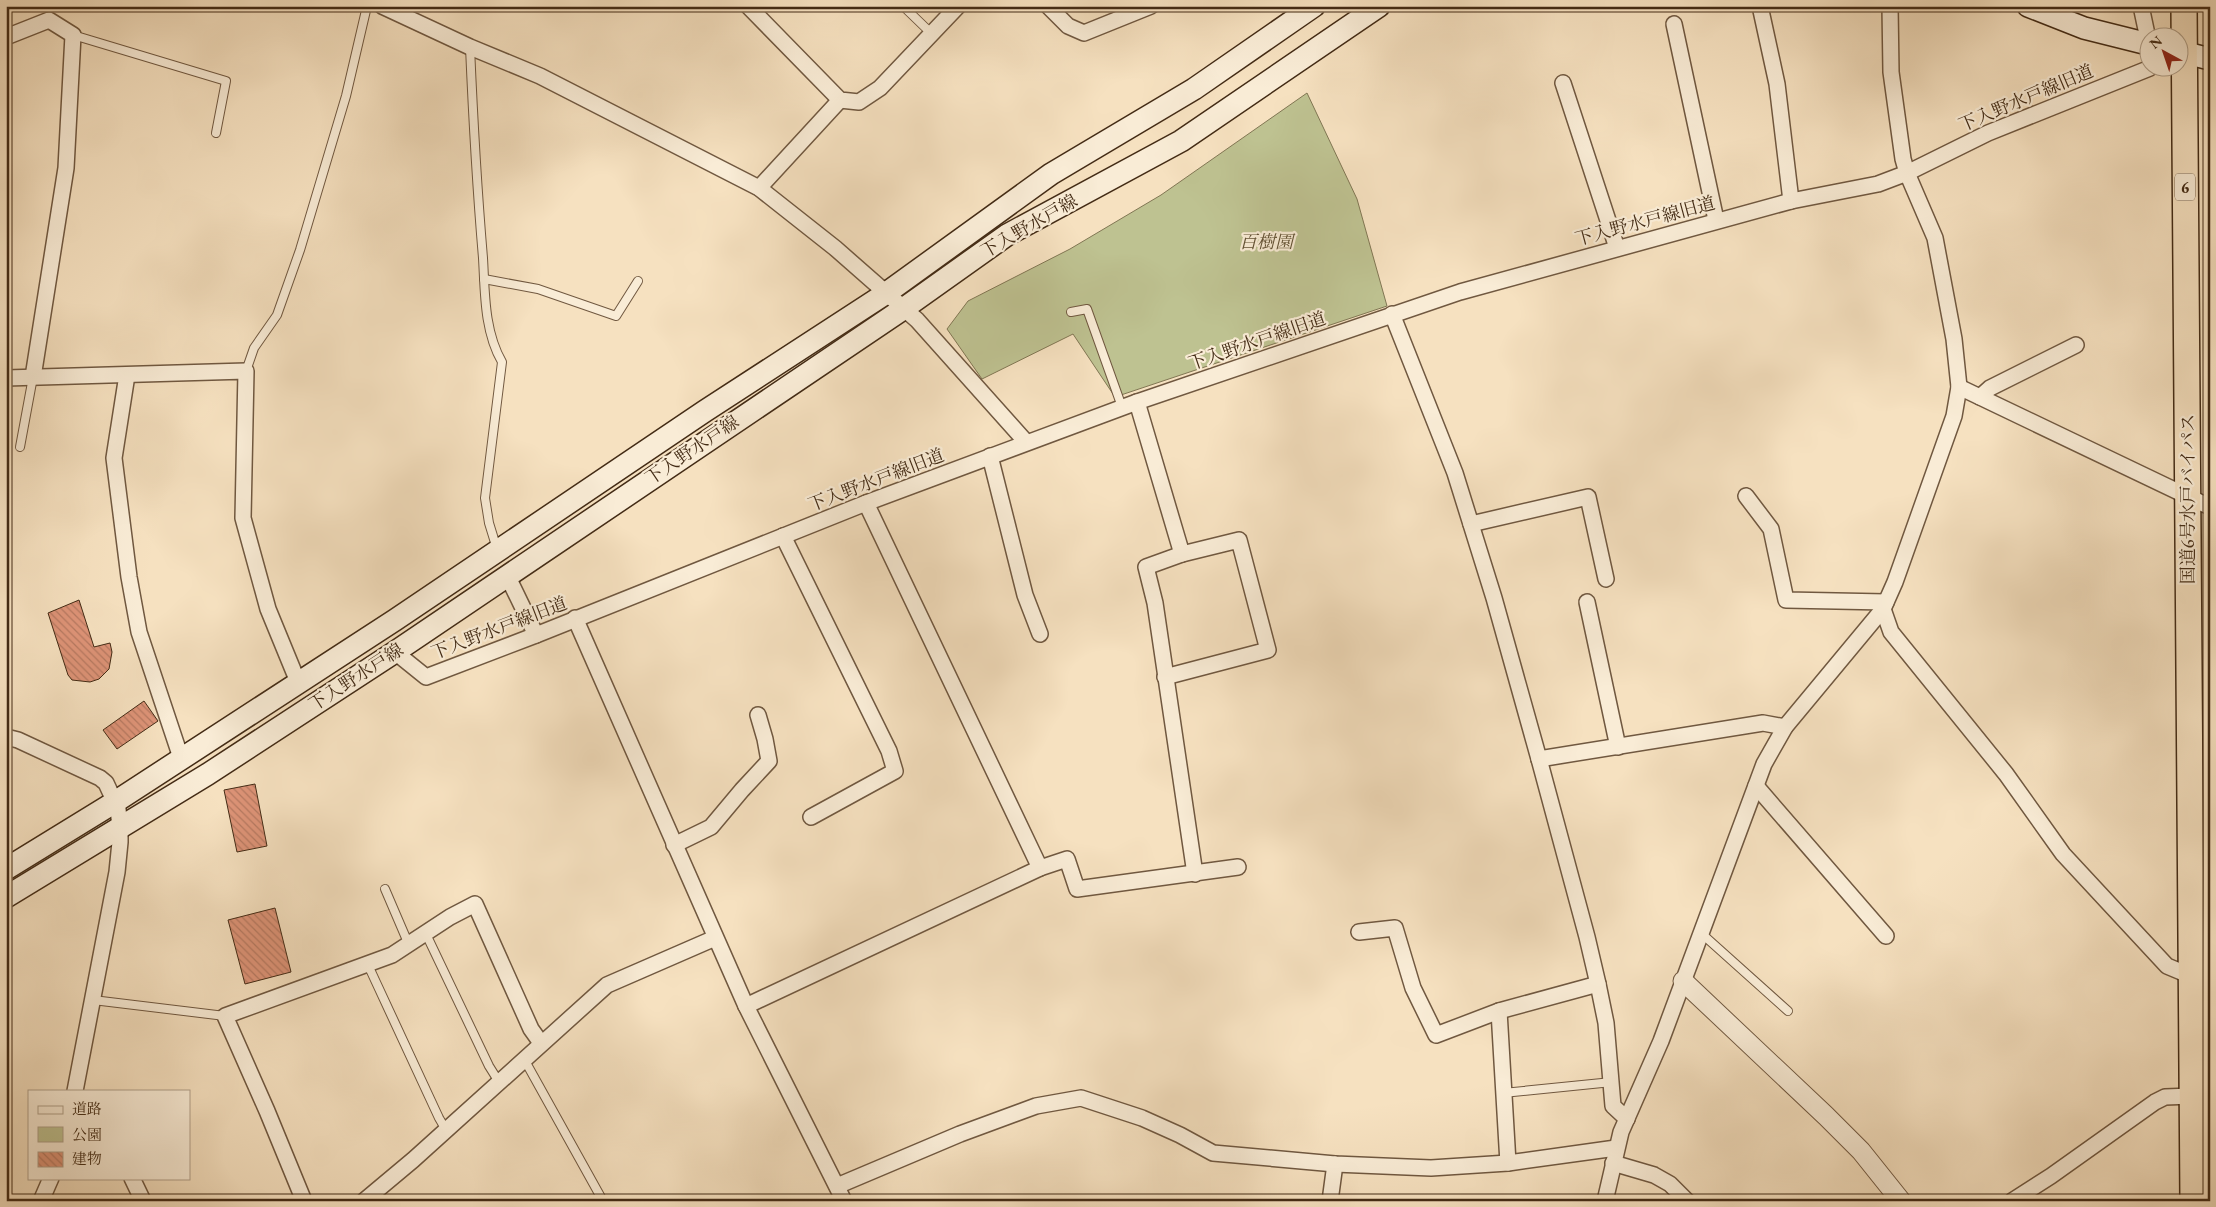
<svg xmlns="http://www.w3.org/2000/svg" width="2216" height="1207" viewBox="0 0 2216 1207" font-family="'EB Garamond','Noto Serif JP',serif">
	<defs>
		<pattern id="building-back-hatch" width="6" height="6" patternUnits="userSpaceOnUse" patternTransform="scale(1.25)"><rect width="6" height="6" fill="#de9478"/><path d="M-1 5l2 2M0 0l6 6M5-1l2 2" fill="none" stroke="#b67961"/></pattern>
	</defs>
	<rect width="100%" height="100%" fill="#f6e1c0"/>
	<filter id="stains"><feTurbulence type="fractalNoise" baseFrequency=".004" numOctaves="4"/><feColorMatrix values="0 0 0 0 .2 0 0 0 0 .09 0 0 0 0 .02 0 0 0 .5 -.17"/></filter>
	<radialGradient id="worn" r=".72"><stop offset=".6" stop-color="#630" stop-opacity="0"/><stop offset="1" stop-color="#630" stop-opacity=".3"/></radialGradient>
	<polygon fill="#bec291" stroke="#807653" points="1307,93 1357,199 1387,306 1115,397 1073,334 982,379 947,329 968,301 1070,249 1161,195"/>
	<g fill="url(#building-back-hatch)" stroke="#432b15">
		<polygon points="79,600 94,647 110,643 112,652 109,669 99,679 90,682 72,680 68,675 48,613"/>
		<polygon points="144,701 158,721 117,749 103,730"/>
		<polygon points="255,784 267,846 237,852 224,790"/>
		<polygon points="275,908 291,972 245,984 228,920"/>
	</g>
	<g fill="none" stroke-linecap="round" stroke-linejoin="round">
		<defs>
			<g id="service">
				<polyline points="903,6 932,34"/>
				<polyline points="73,35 226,81 216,133"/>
				<path d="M470,47c3,70 7,141 13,211 2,34 1,73 19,104l-17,136 4,25 8,26"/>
				<polyline points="484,279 538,289 616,316 638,281"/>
				<polyline points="1071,312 1087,309 1122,407"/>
				<polyline points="246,371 254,348 277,315 300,250 346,96 367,6"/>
				<polyline points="20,447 33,377"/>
				<polyline points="385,889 409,945"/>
				<polyline points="1701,933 1788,1011"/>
				<polyline points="426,934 489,1066 499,1082"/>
				<polyline points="368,965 439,1118 446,1130"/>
				<polyline points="93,1000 225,1016"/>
				<polyline points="524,1059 603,1201"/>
				<polyline points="1503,1093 1612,1082"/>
			</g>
			<g id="minor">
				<polyline points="382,6 470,47 540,76 759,188 835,248 917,320 1026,442"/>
				<polyline points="748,6 840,100 859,102 880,88 958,6"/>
				<polyline points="1048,6 1068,26 1084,33 1151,6"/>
				<polyline points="1760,6 1777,84 1791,201"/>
				<polyline points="2141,6 2148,39"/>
				<polyline points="1674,24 1716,220"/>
				<polyline points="6,37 49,20 73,35 66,168 33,377"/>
				<polyline points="1563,83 1617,248"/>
				<polyline points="759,188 840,100"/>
				<polyline points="1392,314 1455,473 1494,598 1539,759 1587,937 1598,984 1606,1023 1613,1106 1627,1119"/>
				<polyline points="127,375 114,458 129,577 139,632 181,758"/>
				<polyline points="6,378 246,371 243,518 268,609 298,682"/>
				<polyline points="1959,387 2210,507"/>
				<polyline points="1980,397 1990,388 2076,345"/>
				<polyline points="1137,402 1182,554 1146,567 1155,603 1195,874"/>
				<polyline points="990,456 1025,595 1040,634"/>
				<polyline points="1746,496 1771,529 1786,600 1886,602"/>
				<polyline points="1471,524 1588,497 1606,579"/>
				<polyline points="783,536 889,751 895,771 811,817"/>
				<polyline points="507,575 536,635"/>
				<polyline points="1587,602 1618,747"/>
				<polyline points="1883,609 1891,632 2006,774 2063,854 2167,966 2191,976"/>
				<polyline points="575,618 746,1006 844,1201"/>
				<polyline points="395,652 426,677 536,635 866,503 1137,402 1460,292 1791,201 1878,184 1907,173 1988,133 2150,68"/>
				<polyline points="1165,677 1268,650 1239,540 1182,554"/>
				<polyline points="6,737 18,740 100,778 106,783 118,809 120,827 120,842 117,872 75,1091"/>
				<polyline points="1539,759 1763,723 1785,727"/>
				<polyline points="1756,786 1886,936"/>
				<polyline points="674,845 711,827 742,790 769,761 765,739 758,715"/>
				<polyline points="1040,868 1067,859 1077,889 1238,867"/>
				<polyline points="1359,932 1395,928 1413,988 1436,1035 1499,1011 1598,984"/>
				<polyline points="746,1006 1040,868 866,503"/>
				<polyline points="1499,1011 1508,1163"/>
				<polyline points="1613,1163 1654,1175 1670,1184 1687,1201"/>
				<polyline points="132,1178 143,1201"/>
				<polyline points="837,1186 960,1134 1036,1106 1081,1098 1142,1118 1180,1135 1213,1153 1335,1164 1431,1168 1508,1163 1616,1148"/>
				<polyline points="41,1201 51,1178"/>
				<polyline points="304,1201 267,1111 225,1016 392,955 450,917 475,904 531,1029 541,1043"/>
				<polyline points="364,1201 413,1160 607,985 715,938"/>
				<polyline points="1330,1201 1335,1164"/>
				<polyline points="1605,1201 1621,1132 1661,1041 1764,764 1785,727 1883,609 1895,582 1954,416 1959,387 1954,339 1935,238 1907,173 1903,159 1891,72 1890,6"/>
				<polyline points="2012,1201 2051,1176 2155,1102 2165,1097 2192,1096"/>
			</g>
			<polyline id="tertiary" points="1683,981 1826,1116 1861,1151 1901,1201"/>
			<g id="secondary">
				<polyline points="2028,6 2084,28 2148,44"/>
				<polyline points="2178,51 2210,59"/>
				<polyline points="6,869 115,802 395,620 705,411 885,294 1051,174 1194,89 1314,6"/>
				<polyline points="6,897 208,774 395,652 903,309 1007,235 1181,141 1379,6"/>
			</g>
			<polyline id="trunk" points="2184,6 2193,1201"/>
		</defs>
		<use href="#service" stroke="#705840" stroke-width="10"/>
		<use href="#minor" stroke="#705840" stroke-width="18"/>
		<use href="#tertiary" stroke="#705840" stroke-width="21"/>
		<use href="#secondary" stroke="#432b15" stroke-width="24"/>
		<use href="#trunk" stroke="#432b15" stroke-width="28"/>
		<use href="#service" stroke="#f9ecd6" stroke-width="8"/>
		<use href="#minor" stroke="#f9ecd6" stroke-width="15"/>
		<use href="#tertiary" stroke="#f9ecd6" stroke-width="19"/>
		<use href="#secondary" stroke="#f9ecd6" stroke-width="21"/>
		<use href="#trunk" stroke="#f6e1c0" stroke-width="25"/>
	</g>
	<g text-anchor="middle" stroke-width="4.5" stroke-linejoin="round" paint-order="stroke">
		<rect fill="#f9ecd6" stroke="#7a654f" stroke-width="1" x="2175" y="173.5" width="20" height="27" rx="4"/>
		<g font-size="16" font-weight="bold" fill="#432b15">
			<text x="2185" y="193">6</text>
		</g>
		<g font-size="18" fill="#432b15" stroke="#f9ecd6">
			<text transform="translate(2026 98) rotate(-23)" y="6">下入野水戸線旧道</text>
			<text transform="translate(1645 221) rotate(-15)" y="6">下入野水戸線旧道</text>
			<text transform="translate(1029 226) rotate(-30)" y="6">下入野水戸線</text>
			<text transform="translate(1257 341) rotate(-19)" y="6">下入野水戸線旧道</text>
			<text transform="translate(692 450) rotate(-34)" y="6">下入野水戸線</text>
			<text transform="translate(876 480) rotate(-21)" y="6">下入野水戸線旧道</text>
			<text transform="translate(2188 499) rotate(-90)" y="6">国道6号水戸バイパス</text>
			<text transform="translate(499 628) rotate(-21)" y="6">下入野水戸線旧道</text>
			<text transform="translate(356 677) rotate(-33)" y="6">下入野水戸線</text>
		</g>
		<g font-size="18" font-style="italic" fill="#625134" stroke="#f9ecd6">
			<text x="1266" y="248">百樹園</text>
		</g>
	</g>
	<rect width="2216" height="1207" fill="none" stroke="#f6e1c0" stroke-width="25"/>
	<rect x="8" y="8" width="2201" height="1192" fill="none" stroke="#432b15" stroke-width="2.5"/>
	<rect x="12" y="12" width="2191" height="1182" fill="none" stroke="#432b15"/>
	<rect x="28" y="1090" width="162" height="90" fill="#f9ecd6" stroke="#b09f89"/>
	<rect x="38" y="1106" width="25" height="8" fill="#f9ecd6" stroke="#b09f89"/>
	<text x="72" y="1114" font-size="15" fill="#432b15">道路</text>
	<rect x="38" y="1127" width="25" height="15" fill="#bec291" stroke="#b09f89"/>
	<text x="72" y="1140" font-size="15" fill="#432b15">公園</text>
	<rect x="38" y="1152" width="25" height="15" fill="url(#building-back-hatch)" stroke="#b09f89"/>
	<text x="72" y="1164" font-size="15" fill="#432b15">建物</text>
	<g transform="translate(2164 52) rotate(320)"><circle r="24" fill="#f9ecd6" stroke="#b09f89"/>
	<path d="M0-4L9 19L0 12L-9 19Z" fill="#8f2418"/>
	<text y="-8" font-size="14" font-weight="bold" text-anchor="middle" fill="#432b15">N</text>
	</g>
	<rect width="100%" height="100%" filter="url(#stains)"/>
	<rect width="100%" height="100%" fill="url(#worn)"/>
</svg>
